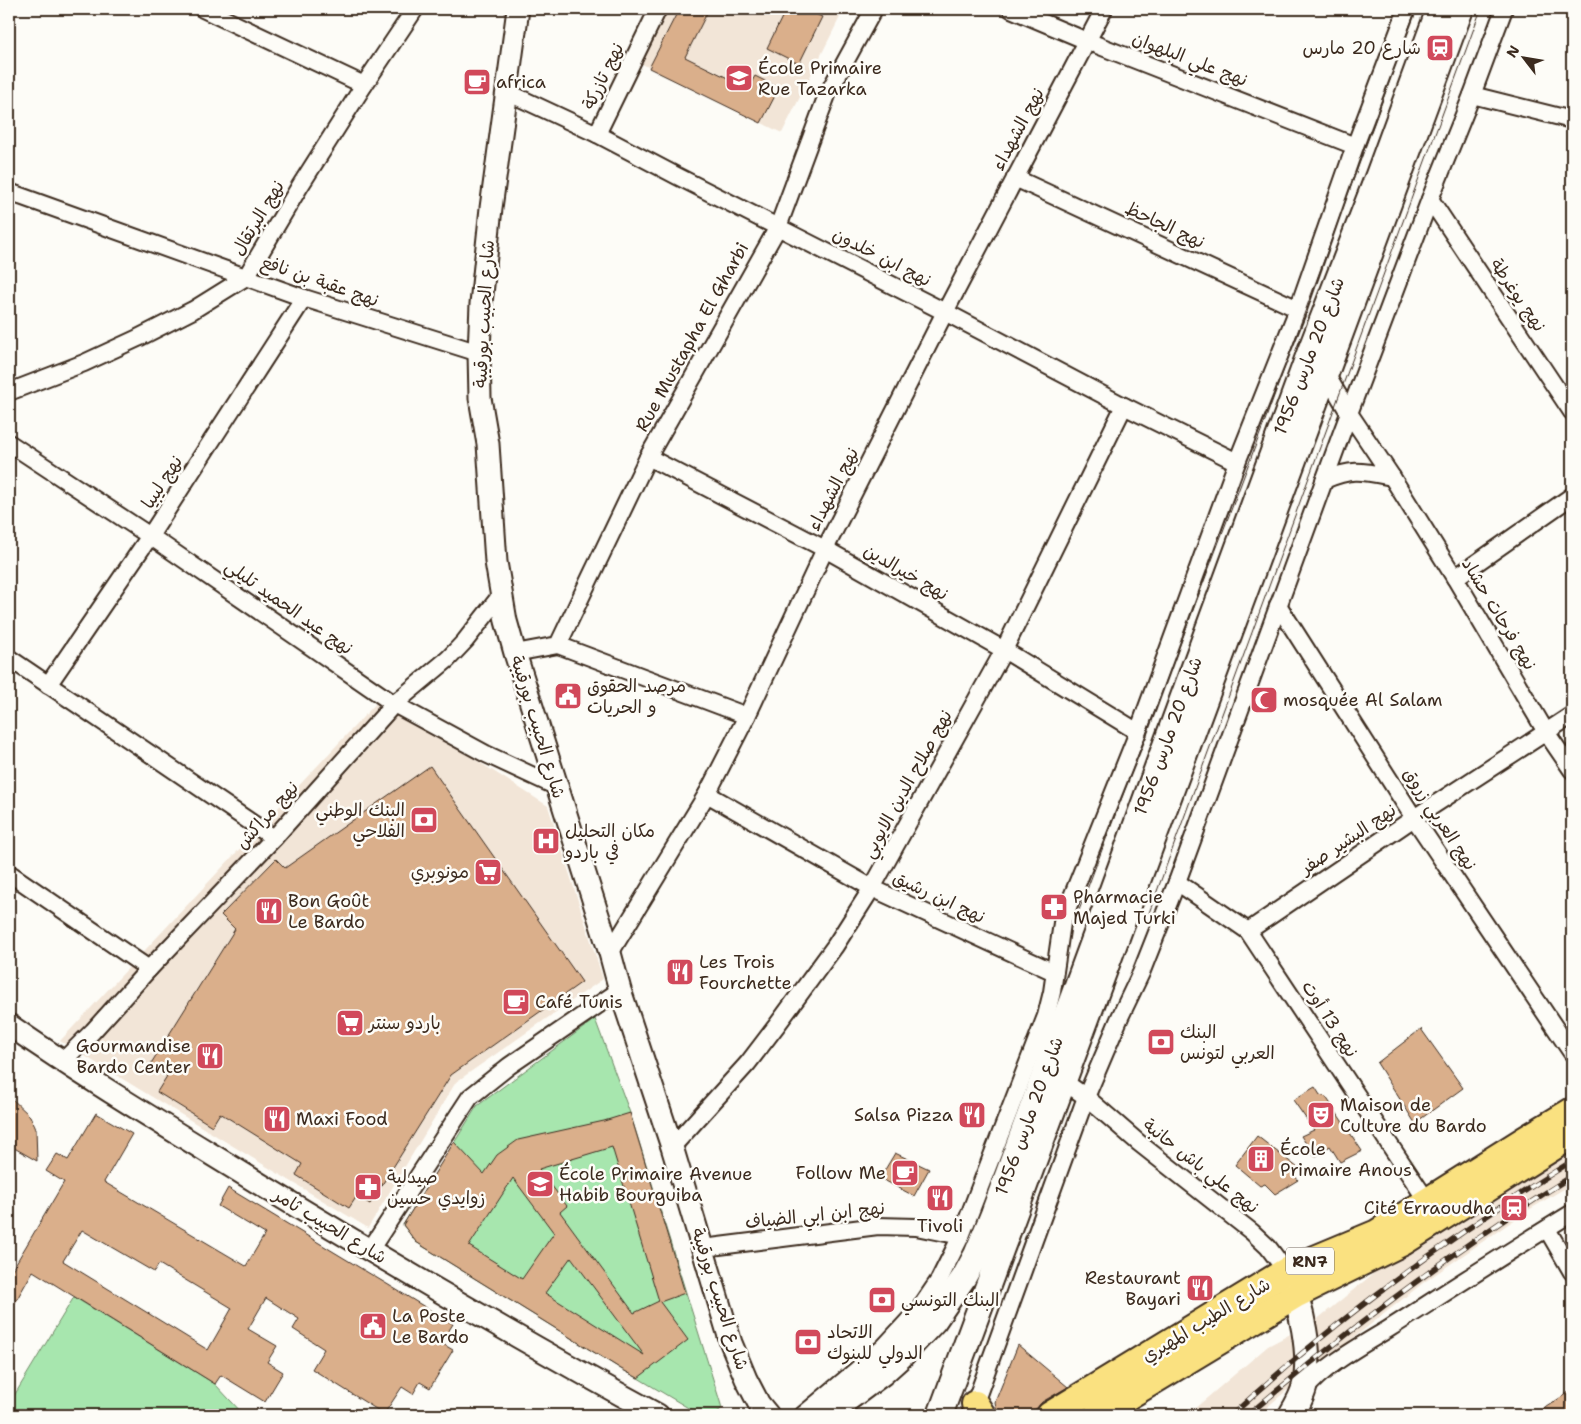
<svg xmlns="http://www.w3.org/2000/svg" width="1581" height="1424" viewBox="0 0 1581 1424" font-family="'Shantell Sans','Playpen Sans Arabic',sans-serif">
	<rect width="100%" height="100%" fill="#fdfcf7"/>
	<filter id="ink" filterUnits="userSpaceOnUse"><feTurbulence type="fractalNoise" baseFrequency=".02" numOctaves="2"/><feDisplacementMap in="SourceGraphic" scale="10" xChannelSelector="R" yChannelSelector="G"/><feConvolveMatrix kernelMatrix="1 2 1 2 8 2 1 2 1" color-interpolation-filters="sRGB"/></filter>
	<g filter="url(#ink)">
		<g fill="#f2e5d7">
			<polygon points="667,9 829,9 841,15 782,133 640,63"/>
			<polygon points="380,699 548,806 603,979 456,1082 368,1228 60,1041"/>
			<polygon points="1572,1141 1572,1184 1527,1211 1423,1283 1280,1396 1258,1415 1187,1415 1268,1346 1315,1321 1400,1252"/>
		</g>
		<g fill="#a7e6ae" stroke="#718866">
			<polygon points="595,1019 630,1113 722,1408 714,1415 700,1415 638,1378 621,1369 416,1242 403,1225 477,1106"/>
			<polygon points="74,1297 215,1384 244,1415 9,1415 9,1404"/>
		</g>
		<g fill="#daaf8b" stroke="#3b2a1e" fill-rule="evenodd">
			<polygon points="679,9 709,9 685,57 748,88 755,76 779,88 761,123 649,68"/>
			<polygon points="786,9 805,9 822,17 799,64 767,48"/>
			<polygon points="430,766 582,982 451,1075 370,1204 357,1196 349,1208 296,1175 302,1164 220,1113 212,1126 157,1092 167,1076 150,1065 235,929 221,915 276,859 285,868"/>
			<polygon points="1421,1029 1463,1088 1415,1123 1377,1063"/>
			<polygon points="1315,1087 1320,1095 1326,1097 1362,1151 1340,1162 1330,1146 1315,1157 1301,1136 1314,1130 1293,1100"/>
			<polygon points="9,1096 30,1116 36,1129 37,1161 9,1145"/>
			<path d="M96,1113l36,21 -28,48 142,84 19,-32 -47,-28 10,-18 225,136 -12,19 12,7 -23,38 -10,-6 -7,12 -11,-7 -18,27 -72,-45 12,-20 -31,-20 6,-10 -33,-21 -18,31 29,17 -10,16 16,10 -18,30 -44,-27 -6,9 -182,-113 -24,42v-38l55,-93 -18,-11 11,-17 11,6zM82,1230l72,42 5,-8 73,44 -24,42 -145,-89z"/>
			<path d="M630,1113l55,180 -25,9 28,38 -50,38 -17,-9 -205,-127 -13,-17 51,-83 30,32 13,-19 21,-15 86,-19zM612,1147l47,154 -25,12 -74,-101 7,-6 -28,-37zM513,1178l41,55 -32,46 -53,-33zM571,1257l73,98 -99,-62z"/>
			<polygon points="1257,1136 1298,1168 1292,1172 1298,1180 1275,1194 1265,1184 1260,1186 1235,1165"/>
			<polygon points="895,1153 929,1169 914,1196 880,1178"/>
			<polygon points="1018,1345 1068,1387 1042,1402 1037,1408 1025,1415 1002,1415 997,1412 995,1402"/>
			<polygon points="1572,1390 1572,1415 1534,1415"/>
		</g>
		<g fill="none" stroke-linecap="round" stroke-linejoin="round">
			<defs>
				<g id="minor">
					<polyline points="203,9 364,85"/>
					<polyline points="1011,9 1087,41 1355,146"/>
					<polyline points="507,92 597,134 677,176 945,312 1124,406 1237,462"/>
					<polyline points="1472,95 1572,120"/>
					<polyline points="597,134 658,9"/>
					<polyline points="1015,178 1298,309"/>
					<polyline points="9,192 304,298 479,353"/>
					<polyline points="1430,199 1572,412"/>
					<polyline points="1323,369 1349,413 1392,477 1455,578 1546,732 1572,770"/>
					<polyline points="9,392 84,363 138,338 193,310 246,277 300,186 364,85 415,9"/>
					<polyline points="9,443 150,536 394,704 486,754 557,787"/>
					<polyline points="648,457 825,549 1004,650 1138,732"/>
					<path d="M1324,480c29,-12 38,-9 68,-3"/>
					<polyline points="1455,578 1572,496"/>
					<polyline points="1278,605 1414,818 1572,1053"/>
					<polyline points="558,645 747,716"/>
					<polyline points="515,653 558,645 648,457 778,227 827,95 874,9"/>
					<polyline points="9,658 274,838"/>
					<polyline points="48,685 150,536 304,298"/>
					<polyline points="707,794 872,888 1054,972"/>
					<polyline points="9,873 149,969"/>
					<polyline points="1177,882 1248,931 1427,1201"/>
					<polyline points="1248,931 1414,818 1572,715"/>
					<polyline points="610,953 707,794 747,716 825,549 945,312 1104,9"/>
					<polyline points="62,1062 93,1031 149,969 274,838 394,704 448,659 465,641 501,595"/>
					<polyline points="1056,1076 1086,1097 1139,1143 1252,1232 1268,1247 1286,1271"/>
					<polyline points="672,1147 748,1063 777,1025 835,946 872,888 1004,650 1124,406"/>
					<polyline points="1547,1229 1572,1272"/>
					<polyline points="703,1248 878,1226 916,1227 961,1236"/>
					<polyline points="370,1250 470,1097 509,1066 620,990"/>
					<path d="M1304,1391c19,-25 60,-47 86,-63 61,-39 121,-78 182,-115"/>
					<polyline points="972,1411 1086,1097 1120,1017 1141,973 1177,882 1342,432 1430,199 1472,95 1504,9"/>
					<polyline points="803,1415 883,1348 920,1308 939,1280 961,1236 1046,1016 1052,992 1062,923 1071,899 1138,732 1237,462 1298,309 1355,146 1407,9"/>
				</g>
				<g id="tertiary">
					<polyline points="518,9 491,208 481,304 479,353 480,398 488,444 496,562 506,621 515,653 610,953 620,990 672,1147 731,1343 746,1379 759,1404 768,1415"/>
					<path d="M9,1025c82,57 168,108 254,161 130,79 261,156 395,229"/>
				</g>
				<g id="secondary">
					<path d="M1289,1278c12,27 23,76 16,106 -2,11 -8,21 -14,31"/>
					<polyline points="826,1415 881,1374 901,1356 934,1321 964,1277 976,1255 993,1214 1310,351 1378,175 1439,9"/>
					<polyline points="940,1415 1461,9"/>
				</g>
				<g id="primary">
					<polyline points="975,1404 982,1415"/>
					<polyline points="1050,1415 1286,1271 1377,1233 1526,1139 1572,1111"/>
					<polyline points="1097,1415 1297,1294 1403,1242 1572,1135"/>
				</g>
			</defs>
			<use href="#minor" stroke="#3b2a1e" stroke-width="20"/>
			<use href="#tertiary" stroke="#3b2a1e" stroke-width="25"/>
			<use href="#secondary" stroke="#3b2a1e" stroke-width="28"/>
			<use href="#primary" stroke="#3b2a1e" stroke-width="30"/>
			<use href="#minor" stroke="#fdfcf7" stroke-width="16"/>
			<use href="#tertiary" stroke="#fdfcf7" stroke-width="21"/>
			<use href="#secondary" stroke="#fdfcf7" stroke-width="24"/>
			<use href="#primary" stroke="#fae180" stroke-width="26"/>
			<g stroke="#3b2a1e" stroke-width="1">
				<polyline points="1078,913 1266,418 1416,9"/>
				<polyline points="1149,913 1481,9"/>
			</g>
			<defs>
				<g id="rail">
					<path d="M1232,1415c103,-96 221,-180 340,-254"/>
					<path d="M1248,1415c102,-87 210,-168 324,-239"/>
				</g>
			</defs>
			<use href="#rail" stroke="#3b2a1e" stroke-width="5.5"/>
			<use href="#rail" stroke="#fdfcf7" stroke-width="4" stroke-dasharray="11" stroke-linecap="butt"/>
		</g>
	</g>
	<defs>
		<symbol id="station-square" viewBox="-11 -11 22 22"><rect x="-9" y="-9" width="18" height="18" rx="4" fill="#d1495b" stroke="#fdfcf7"/><path d="M-3-6H3Q5-6 5-4V2Q5 4 3 4L4.5 6H3L1.5 4h-3L-3 6H-4.5L-3 4Q-5 4-5 2V-4Q-5-6-3-6ZM-3.5-4v3h7v-3ZM-3.5 1v1.5H-2V1ZM2 1v1.5H3.5V1Z" fill="#fff"/></symbol>
		<symbol id="school-square" viewBox="-11 -11 22 22"><rect x="-9" y="-9" width="18" height="18" rx="4" fill="#d1495b" stroke="#fdfcf7"/><path d="M0-5L7-2L0 1L-7-2ZM-4 1L0 2.5L4 1V4Q0 6-4 4Z" fill="#fff"/></symbol>
		<symbol id="cafe-square" viewBox="-11 -11 22 22"><rect x="-9" y="-9" width="18" height="18" rx="4" fill="#d1495b" stroke="#fdfcf7"/><path d="M-5.5-4.5H6V0H3Q3 3.5 0 3.5H-2.5Q-5.5 3.5-5.5 0ZM3-3.2v2h1.7v-2ZM-6 4.5H4V6H-6Z" fill="#fff"/></symbol>
		<symbol id="civic-square" viewBox="-11 -11 22 22"><rect x="-9" y="-9" width="18" height="18" rx="4" fill="#d1495b" stroke="#fdfcf7"/><path d="M-.6-6.5H3V-4.5H.6V-3L4-1V1h2V6H-6V1h2V-1L-.6-3ZM-1.2 2.5V6h2.4V2.5Z" fill="#fff"/></symbol>
		<symbol id="mosque-square" viewBox="-11 -11 22 22"><rect x="-9" y="-9" width="18" height="18" rx="4" fill="#d1495b" stroke="#fdfcf7"/><path d="M3.5-4.9A6 6 0 1 0 3.5 4.9A5 5 0 1 1 3.5-4.9Z" fill="#fff"/></symbol>
		<symbol id="bank-square" viewBox="-11 -11 22 22"><rect x="-9" y="-9" width="18" height="18" rx="4" fill="#d1495b" stroke="#fdfcf7"/><path d="M-6-4H6V4H-6ZM0-2.3a2.3 2.3 0 1 0 0 4.6a2.3 2.3 0 1 0 0-4.6Z" fill="#fff"/></symbol>
		<symbol id="hospital-square" viewBox="-11 -11 22 22"><rect x="-9" y="-9" width="18" height="18" rx="4" fill="#d1495b" stroke="#fdfcf7"/><path d="M-5-5h3v3.5h4V-5h3V5h-3V1.5h-4V5h-3Z" fill="#fff"/></symbol>
		<symbol id="supermarket-square" viewBox="-11 -11 22 22"><rect x="-9" y="-9" width="18" height="18" rx="4" fill="#d1495b" stroke="#fdfcf7"/><path d="M-6-5.5h2.5l.6 2H6L4.5 2H-2.5L-4.4-4H-6ZM-1.5 3.2a1.3 1.3 0 1 0 .1 0ZM3 3.2a1.3 1.3 0 1 0 .1 0Z" fill="#fff"/></symbol>
		<symbol id="pharmacy-square" viewBox="-11 -11 22 22"><rect x="-9" y="-9" width="18" height="18" rx="4" fill="#d1495b" stroke="#fdfcf7"/><path d="M-2-6h4v4h4v4h-4v4h-4v-4h-4v-4h4Z" fill="#fff"/></symbol>
		<symbol id="restaurant-square" viewBox="-11 -11 22 22"><rect x="-9" y="-9" width="18" height="18" rx="4" fill="#d1495b" stroke="#fdfcf7"/><path d="M-5-6h1v4h1v-4h1v4h1v-4h1v5L-1.5 .5V6h-2V.5L-5-1ZM5-6V6H3V1.5H1.5Q1.5-4 5-6Z" fill="#fff"/></symbol>
		<symbol id="theatre-square" viewBox="-11 -11 22 22"><rect x="-9" y="-9" width="18" height="18" rx="4" fill="#d1495b" stroke="#fdfcf7"/><path d="M-5-5.5Q0-4 5-5.5V0Q5 5 0 6Q-5 5-5 0ZM-3.3-2.5H-1v1.5H-3.3ZM1-2.5H3.3v1.5H1ZM-2.8 1Q0 5.5 2.8 1Z" fill="#fff"/></symbol>
		<symbol id="building-square" viewBox="-11 -11 22 22"><rect x="-9" y="-9" width="18" height="18" rx="4" fill="#d1495b" stroke="#fdfcf7"/><path d="M-4-6H4V6H1V3H-1V6H-4ZM-2.5-4.3h1.7v1.8h-1.7ZM.8-4.3h1.7v1.8H.8ZM-2.5-1h1.7V.8h-1.7ZM.8-1h1.7V.8H.8Z" fill="#fff"/></symbol>
	</defs>
	<g fill-rule="evenodd">
		<use href="#station-square" x="1424" y="32" width="32" height="32"/>
		<use href="#school-square" x="723" y="62" width="32" height="32"/>
		<use href="#cafe-square" x="461" y="66" width="32" height="32"/>
		<use href="#civic-square" x="552" y="680" width="32" height="32"/>
		<use href="#mosque-square" x="1248" y="684" width="32" height="32"/>
		<use href="#bank-square" x="408" y="804" width="32" height="32"/>
		<use href="#hospital-square" x="530" y="825" width="32" height="32"/>
		<use href="#supermarket-square" x="472" y="856" width="32" height="32"/>
		<use href="#pharmacy-square" x="1038" y="891" width="32" height="32"/>
		<use href="#restaurant-square" x="253" y="895" width="32" height="32"/>
		<use href="#restaurant-square" x="664" y="956" width="32" height="32"/>
		<use href="#cafe-square" x="500" y="986" width="32" height="32"/>
		<use href="#supermarket-square" x="334" y="1007" width="32" height="32"/>
		<use href="#bank-square" x="1145" y="1026" width="32" height="32"/>
		<use href="#restaurant-square" x="194" y="1040" width="32" height="32"/>
		<use href="#restaurant-square" x="956" y="1099" width="32" height="32"/>
		<use href="#theatre-square" x="1305" y="1099" width="32" height="32"/>
		<use href="#restaurant-square" x="261" y="1103" width="32" height="32"/>
		<use href="#building-square" x="1245" y="1143" width="32" height="32"/>
		<use href="#cafe-square" x="889" y="1157" width="32" height="32"/>
		<use href="#school-square" x="524" y="1168" width="32" height="32"/>
		<use href="#pharmacy-square" x="352" y="1171" width="32" height="32"/>
		<use href="#restaurant-square" x="924" y="1182" width="32" height="32"/>
		<use href="#station-square" x="1498" y="1192" width="32" height="32"/>
		<use href="#restaurant-square" x="1184" y="1272" width="32" height="32"/>
		<use href="#bank-square" x="866" y="1284" width="32" height="32"/>
		<use href="#civic-square" x="357" y="1310" width="32" height="32"/>
		<use href="#bank-square" x="792" y="1326" width="32" height="32"/>
	</g>
	<g text-anchor="middle" stroke-width="5" stroke-linejoin="round" paint-order="stroke">
		<rect fill="#fdfcf7" stroke="#75695f" stroke-width="1" x="1286" y="1247.5" width="48" height="27" rx="4"/>
		<g font-size="16" font-weight="bold" fill="#3b2a1e">
			<text x="1310" y="1267">RN7</text>
		</g>
		<g font-size="18" fill="#3b2a1e" stroke="#fdfcf7" text-anchor="start">
			<text x="1421" y="54" text-anchor="end">شارع 20 مارس</text>
			<text x="758" y="74">École Primaire<tspan x="758" dy="21">Rue Tazarka</tspan></text>
			<text x="496" y="88">africa</text>
			<text x="587" y="692">مرصد الحقوق<tspan x="587" dy="21">و الحريات</tspan></text>
			<text x="1283" y="706">mosquée Al Salam</text>
			<text x="405" y="816" text-anchor="end">البنك الوطني<tspan x="405" dy="21">الفلاحي</tspan></text>
			<text x="565" y="837">مكان التحليل<tspan x="565" dy="21">في باردو</tspan></text>
			<text x="469" y="878" text-anchor="end">مونوبري</text>
			<text x="1073" y="903">Pharmacie<tspan x="1073" dy="21">Majed Turki</tspan></text>
			<text x="288" y="907">Bon Goût<tspan x="288" dy="21">Le Bardo</tspan></text>
			<text x="699" y="968">Les Trois<tspan x="699" dy="21">Fourchette</tspan></text>
			<text x="535" y="1008">Café Tunis</text>
			<text x="369" y="1029">باردو سنتر</text>
			<text x="1180" y="1038">البنك<tspan x="1180" dy="21">العربي لتونس</tspan></text>
			<text x="191" y="1052" text-anchor="end">Gourmandise<tspan x="191" dy="21">Bardo Center</tspan></text>
			<text x="1340" y="1111">Maison de<tspan x="1340" dy="21">Culture du Bardo</tspan></text>
			<text x="953" y="1121" text-anchor="end">Salsa Pizza</text>
			<text x="296" y="1125">Maxi Food</text>
			<text x="1280" y="1155">École<tspan x="1280" dy="21">Primaire Anous</tspan></text>
			<text x="886" y="1179" text-anchor="end">Follow Me</text>
			<text x="559" y="1180">École Primaire Avenue<tspan x="559" dy="21">Habib Bourguiba</tspan></text>
			<text x="387" y="1183">صيدلية<tspan x="387" dy="21">زوايدي حسين</tspan></text>
			<text x="1495" y="1214" text-anchor="end">Cité Erraoudha</text>
			<text x="940" y="1232" text-anchor="middle">Tivoli</text>
			<text x="1181" y="1284" text-anchor="end">Restaurant<tspan x="1181" dy="21">Bayari</tspan></text>
			<text x="901" y="1306">البنك التونسي</text>
			<text x="392" y="1322">La Poste<tspan x="392" dy="21">Le Bardo</tspan></text>
			<text x="827" y="1338">الاتحاد<tspan x="827" dy="21">الدولي للبنوك</tspan></text>
		</g>
		<g font-size="18" fill="#3b2a1e" stroke="#fdfcf7">
			<text transform="translate(1190 59) rotate(21)" y="6">نهج علي البلهوان</text>
			<text transform="translate(603 76) rotate(-64)" y="6">نهج تازركة</text>
			<text transform="translate(1018 129) rotate(-62)" y="6">نهج الشهداء</text>
			<text transform="translate(258 218) rotate(-59)" y="6">نهج البرتقال</text>
			<text transform="translate(1165 225) rotate(25)" y="6">نهج الجاحظ</text>
			<text transform="translate(882 257) rotate(27)" y="6">نهج ابن خلدون</text>
			<text transform="translate(320 281) rotate(19)" y="6">نهج عقبة بن نافع</text>
			<text transform="translate(1518 295) rotate(56)" y="6">نهج يوغرطة</text>
			<text transform="translate(484 314) rotate(-87)" y="6">شارع الحبيب بورقيبة</text>
			<text transform="translate(692 337) rotate(-61)" y="6">Rue Mustapha El Gharbi</text>
			<text transform="translate(1309 356) rotate(-69)" y="6">شارع 20 مارس 1956</text>
			<text transform="translate(162 482) rotate(-57)" y="6">نهج ليبيا</text>
			<text transform="translate(833 489) rotate(-63)" y="6">نهج الشهداء</text>
			<text transform="translate(906 572) rotate(30)" y="6">نهج خيرالدين</text>
			<text transform="translate(289 607) rotate(35)" y="6">نهج عبد الحميد تليلي</text>
			<text transform="translate(1499 614) rotate(59)" y="6">نهج فرحات حشاد</text>
			<text transform="translate(538 727) rotate(73)" y="6">شارع الحبيب بورقيبة</text>
			<text transform="translate(1168 736) rotate(-70)" y="6">شارع 20 مارس 1956</text>
			<text transform="translate(907 784) rotate(-61)" y="6">نهج صلاح الدين الايوبي</text>
			<text transform="translate(267 815) rotate(-48)" y="6">نهج مراكش</text>
			<text transform="translate(1440 819) rotate(57)" y="6">نهج العربي زروق</text>
			<text transform="translate(1348 839) rotate(-34)" y="6">نهج البشير صفر</text>
			<text transform="translate(939 897) rotate(25)" y="6">نهج ابن رشيق</text>
			<text transform="translate(1330 1019) rotate(57)" y="6">نهج 13 أوت</text>
			<text transform="translate(1029 1116) rotate(-70)" y="6">شارع 20 مارس 1956</text>
			<text transform="translate(1201 1166) rotate(38)" y="6">نهج علي باش حانبة</text>
			<text transform="translate(815 1215) rotate(-6)" y="6">نهج ابن ابي الضياف</text>
			<text transform="translate(330 1226) rotate(31)" y="6">شارع الحبيب ثامر</text>
			<text transform="translate(720 1299) rotate(72)" y="6">شارع الحبيب بورقيبة</text>
			<text transform="translate(1206 1320) rotate(-31)" y="6">شارع الطيب المهيري</text>
		</g>
	</g>
	<rect width="1581" height="1424" fill="none" stroke="#fdfcf7" stroke-width="30"/>
	<rect x="15" y="15" width="1551" height="1394" fill="none" stroke="#3b2a1e" stroke-width="2" filter="url(#ink)"/>
	<g transform="translate(1524 58) rotate(301)" stroke="#fdfcf7" stroke-width="4" paint-order="stroke">
	<path d="M0-4L9 19L0 12L-9 19Z" fill="#3b2a1e"/>
	<text y="-8" font-size="14" font-weight="bold" text-anchor="middle" fill="#3b2a1e">N</text>
	</g>
</svg>
